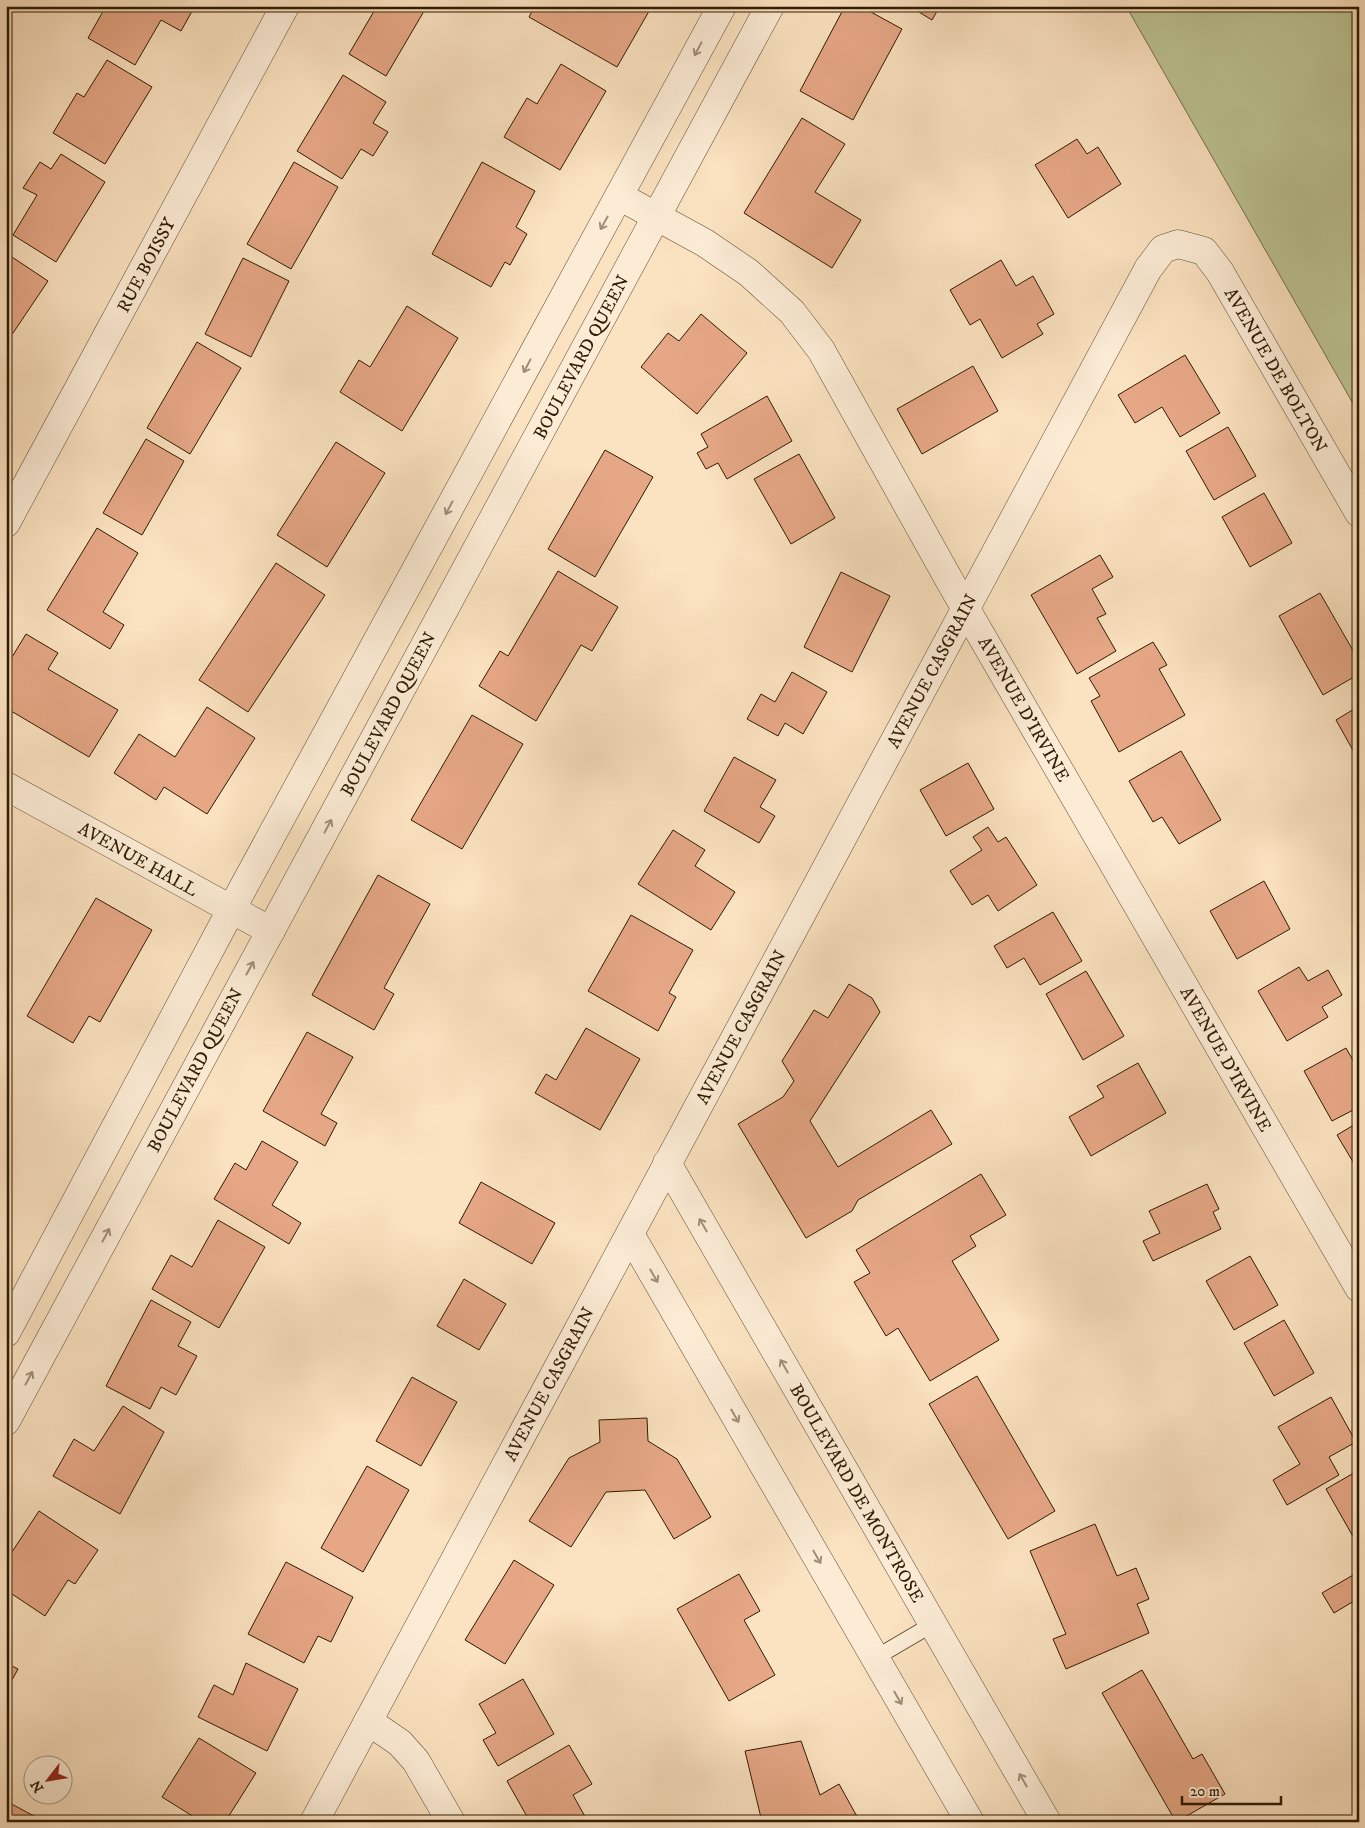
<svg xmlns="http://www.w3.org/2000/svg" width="1365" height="1828" viewBox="0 0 1365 1828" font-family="'IM FELL DW Pica',serif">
	<rect width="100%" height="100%" fill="#fbe2c0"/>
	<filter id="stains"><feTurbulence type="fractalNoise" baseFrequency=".004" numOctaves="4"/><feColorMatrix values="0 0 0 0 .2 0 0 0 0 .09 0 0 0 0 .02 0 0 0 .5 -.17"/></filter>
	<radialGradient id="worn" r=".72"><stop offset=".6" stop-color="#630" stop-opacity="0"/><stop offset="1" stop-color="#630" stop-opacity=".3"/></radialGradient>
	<polygon fill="#bdc393" stroke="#766f4a" points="1126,6 1359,6 1359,414"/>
	<g fill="#e6a786" stroke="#2f1b00">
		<polygon points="106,6 195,6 181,31 161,20 135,65 88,38"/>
		<polygon points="377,6 427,6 386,76 349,54"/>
		<polygon points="535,6 652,6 617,67 529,17"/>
		<polygon points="845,6 860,6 902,29 853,120 800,91"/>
		<polygon points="909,6 940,6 932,20"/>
		<polygon points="107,60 152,87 105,164 53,133 77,93 84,97"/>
		<polygon points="561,64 606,91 560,170 504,137 527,98 537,104"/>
		<polygon points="343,75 386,102 373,123 388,132 373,156 361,149 342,179 297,151"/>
		<polygon points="802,118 845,144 815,192 861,220 832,268 744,213"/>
		<polygon points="1077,139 1087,154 1098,147 1121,184 1068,218 1035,165"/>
		<polygon points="61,154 105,182 56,262 13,235 37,195 23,188 40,162 51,169"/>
		<polygon points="294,162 338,187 291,269 247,244"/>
		<polygon points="482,162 535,191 516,227 527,234 510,265 505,262 491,287 432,254"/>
		<polygon points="6,253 48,281 9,339 6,338"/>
		<polygon points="243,258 289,281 251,357 205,334"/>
		<polygon points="1001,260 1016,286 1033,276 1054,314 1037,324 1043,334 1002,358 980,319 970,325 950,290"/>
		<polygon points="407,306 458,338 402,431 340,392 359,360 370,367"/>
		<polygon points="701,314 747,353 697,414 641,367 668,333 679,341"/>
		<polygon points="197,342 241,368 190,454 147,428"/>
		<polygon points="1185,355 1220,413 1180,437 1162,407 1135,423 1118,395"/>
		<polygon points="973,366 998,411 922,454 897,409"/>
		<polygon points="767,396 792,441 727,479 718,463 706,469 697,453 708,447 701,434"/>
		<polygon points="1228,427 1256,476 1214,500 1186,451"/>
		<polygon points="146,439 184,461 142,535 103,513"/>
		<polygon points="336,442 385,473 327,567 277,535"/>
		<polygon points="605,450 653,477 595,577 548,549"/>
		<polygon points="799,454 835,518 791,544 754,479"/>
		<polygon points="1264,493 1292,543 1250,567 1222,517"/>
		<polygon points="97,528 138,553 103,612 124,625 110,649 47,610"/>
		<polygon points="1100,555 1113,577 1092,589 1106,614 1097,618 1116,651 1077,674 1031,595"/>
		<polygon points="276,563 325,595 248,712 199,680"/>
		<polygon points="558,571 618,607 592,651 581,645 536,721 479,686 500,651 508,656"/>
		<polygon points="841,572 890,596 852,672 804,647"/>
		<polygon points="1320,593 1359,661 1359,674 1323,695 1279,616"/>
		<polygon points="26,634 58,653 48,669 118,710 89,757 6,708 6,667"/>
		<polygon points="1153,642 1167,665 1159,669 1185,715 1119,752 1091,701 1100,696 1089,678"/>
		<polygon points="792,672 827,692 803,734 785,723 778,736 747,719 761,694 775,702"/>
		<polygon points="1359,706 1359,761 1336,720"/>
		<polygon points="207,707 255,738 207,814 164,787 156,800 114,773 139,734 175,757"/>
		<polygon points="472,715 523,744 462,849 411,820"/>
		<polygon points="1181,751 1221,820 1179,844 1162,817 1153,822 1129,781"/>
		<polygon points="734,757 776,780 760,807 775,816 759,843 704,811"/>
		<polygon points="968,763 994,809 946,836 920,790"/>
		<polygon points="988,827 998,842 1006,837 1037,885 998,911 988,895 972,905 950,871 982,850 973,837"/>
		<polygon points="673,830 705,850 695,866 735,892 711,930 638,884"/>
		<polygon points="378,875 430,904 384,988 394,994 374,1030 312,995"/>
		<polygon points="1264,881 1290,929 1237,959 1210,911"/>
		<polygon points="96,898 152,930 100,1022 89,1016 73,1043 27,1016"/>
		<polygon points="1053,912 1082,961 1040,985 1024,958 1007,968 994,946"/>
		<polygon points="631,915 693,950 669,993 676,997 658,1031 588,991"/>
		<polygon points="1299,967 1308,981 1328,970 1342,995 1322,1007 1328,1017 1287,1041 1258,991"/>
		<polygon points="1086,971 1124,1036 1083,1060 1046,994"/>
		<polygon points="849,984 872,998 880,1012 810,1121 838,1167 931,1110 952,1144 858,1200 852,1211 806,1238 738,1124 783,1097 794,1081 782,1061 814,1010 828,1018"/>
		<polygon points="586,1028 640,1059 600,1130 535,1093 546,1074 556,1080"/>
		<polygon points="307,1032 353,1057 321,1114 337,1123 325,1146 263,1111"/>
		<polygon points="1346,1048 1359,1071 1359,1107 1332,1121 1304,1071"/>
		<polygon points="1138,1063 1166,1113 1091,1156 1069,1117 1104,1097 1097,1086"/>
		<polygon points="1359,1122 1359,1172 1337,1135"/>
		<polygon points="262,1141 298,1162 272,1205 301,1223 289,1244 214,1199 235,1163 246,1170"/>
		<polygon points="981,1174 1006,1215 970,1236 976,1246 952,1261 999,1340 930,1381 898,1328 886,1336 854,1282 870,1273 856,1250"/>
		<polygon points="481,1182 555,1223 532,1264 459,1223"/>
		<polygon points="1207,1184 1219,1209 1213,1212 1221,1229 1153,1261 1143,1241 1160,1233 1149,1211"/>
		<polygon points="218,1220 265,1247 219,1328 152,1289 171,1255 192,1267"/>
		<polygon points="1250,1256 1278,1305 1234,1330 1206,1281"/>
		<polygon points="464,1279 506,1304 479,1350 437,1326"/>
		<polygon points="151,1300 191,1322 178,1346 197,1356 176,1395 161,1387 150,1409 106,1386"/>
		<polygon points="1284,1320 1314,1373 1274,1396 1244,1343"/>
		<polygon points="977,1376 1055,1511 1008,1539 929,1404"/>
		<polygon points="412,1377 457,1402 421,1466 376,1441"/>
		<polygon points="1331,1397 1356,1442 1329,1457 1339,1475 1287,1505 1273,1480 1300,1464 1278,1427"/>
		<polygon points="123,1406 164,1432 120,1514 53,1476 74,1439 94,1451"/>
		<polygon points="647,1418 648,1441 677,1459 711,1517 674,1539 645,1490 606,1492 571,1547 529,1521 569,1458 600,1442 599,1420"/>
		<polygon points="367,1466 409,1490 363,1572 321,1548"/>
		<polygon points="1359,1470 1359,1547 1326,1489"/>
		<polygon points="39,1511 98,1550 75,1584 68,1580 45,1616 6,1590 6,1561"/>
		<polygon points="1095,1524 1117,1576 1136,1568 1149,1599 1137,1604 1149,1633 1066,1669 1053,1639 1066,1634 1030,1551"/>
		<polygon points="514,1560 554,1585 505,1664 465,1640"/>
		<polygon points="286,1562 353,1597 331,1642 318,1636 304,1663 248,1634"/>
		<polygon points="739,1574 760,1611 744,1620 775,1675 729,1701 677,1609"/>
		<polygon points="1355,1574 1359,1580 1359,1598 1334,1613 1322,1593"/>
		<polygon points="6,1663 18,1669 6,1691"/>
		<polygon points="246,1663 298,1689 267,1751 198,1717 214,1685 233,1695"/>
		<polygon points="1142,1670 1193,1759 1202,1754 1225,1794 1176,1822 1102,1693"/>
		<polygon points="523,1679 554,1734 498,1766 483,1740 496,1733 479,1704"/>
		<polygon points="199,1738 256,1773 225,1822 202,1822 162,1797"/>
		<polygon points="801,1741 820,1795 839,1784 860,1822 762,1822 745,1751"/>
		<polygon points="569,1745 592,1784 573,1795 588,1822 530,1822 507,1781"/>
		<polygon points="6,1801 34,1816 31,1822 6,1822"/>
	</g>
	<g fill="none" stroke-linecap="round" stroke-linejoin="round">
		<defs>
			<polyline id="service" points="875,1658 933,1624"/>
			<g id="minor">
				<polyline points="619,196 705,243 749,273 792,312 821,350 952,585 1359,1288"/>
				<polyline points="6,523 285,6"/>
				<polyline points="6,786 271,931"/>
				<polyline points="667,1163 1047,1822"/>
				<polyline points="630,1234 970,1822"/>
				<polyline points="6,1333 231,910 722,6"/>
				<polyline points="6,1421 770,6"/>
				<polyline points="368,1721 400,1743 416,1761 451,1822"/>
				<polyline points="314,1822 1148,269 1163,249 1178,244 1204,251 1220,272 1359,513"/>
			</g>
		</defs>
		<use href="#service" stroke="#624d30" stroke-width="17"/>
		<use href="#minor" stroke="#624d30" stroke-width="29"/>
		<polyline stroke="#2f1b00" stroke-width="3" stroke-dasharray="1 2.5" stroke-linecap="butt" points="1357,6 1359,10"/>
		<use href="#service" stroke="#fcecd6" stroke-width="15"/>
		<use href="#minor" stroke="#fcecd6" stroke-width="28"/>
	</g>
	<defs><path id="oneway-shaft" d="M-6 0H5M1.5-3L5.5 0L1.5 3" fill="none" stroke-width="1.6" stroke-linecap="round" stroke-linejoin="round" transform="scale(1.25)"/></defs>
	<g stroke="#a08e76">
		<use href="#oneway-shaft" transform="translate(698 49) rotate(118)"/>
		<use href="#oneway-shaft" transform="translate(604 223) rotate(119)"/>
		<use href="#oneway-shaft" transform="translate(527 366) rotate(118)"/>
		<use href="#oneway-shaft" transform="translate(449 508) rotate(118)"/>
		<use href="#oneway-shaft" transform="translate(328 826) rotate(-62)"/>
		<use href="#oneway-shaft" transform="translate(250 968) rotate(-61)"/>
		<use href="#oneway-shaft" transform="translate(703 1225) rotate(-120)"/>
		<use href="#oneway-shaft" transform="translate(106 1235) rotate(-62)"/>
		<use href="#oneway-shaft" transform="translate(654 1276) rotate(60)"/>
		<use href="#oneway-shaft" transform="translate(784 1366) rotate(-120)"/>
		<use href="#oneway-shaft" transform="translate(29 1378) rotate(-62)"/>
		<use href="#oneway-shaft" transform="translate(735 1416) rotate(60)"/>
		<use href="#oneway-shaft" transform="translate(817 1557) rotate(60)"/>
		<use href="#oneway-shaft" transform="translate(898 1698) rotate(60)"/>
		<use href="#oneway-shaft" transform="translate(1023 1780) rotate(-120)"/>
	</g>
	<g text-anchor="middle" stroke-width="5" stroke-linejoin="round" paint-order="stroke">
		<g font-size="18" fill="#2f1b00" stroke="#fcecd6">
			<text transform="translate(146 265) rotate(-62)" y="6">RUE BOISSY</text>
			<text transform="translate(581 357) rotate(-62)" y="6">BOULEVARD QUEEN</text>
			<text transform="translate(1276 370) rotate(60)" y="6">AVENUE DE BOLTON</text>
			<text transform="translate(932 671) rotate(-62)" y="6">AVENUE CASGRAIN</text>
			<text transform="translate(1024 709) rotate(60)" y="6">AVENUE D'IRVINE</text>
			<text transform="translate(388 714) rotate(-62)" y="6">BOULEVARD QUEEN</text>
			<text transform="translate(138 859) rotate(29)" y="6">AVENUE HALL</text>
			<text transform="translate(741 1027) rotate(-62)" y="6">AVENUE CASGRAIN</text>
			<text transform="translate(1226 1059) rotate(60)" y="6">AVENUE D'IRVINE</text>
			<text transform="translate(195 1070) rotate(-62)" y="6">BOULEVARD QUEEN</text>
			<text transform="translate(549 1384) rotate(-62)" y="6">AVENUE CASGRAIN</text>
			<text transform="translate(857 1493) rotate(60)" y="6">BOULEVARD DE MONTROSE</text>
		</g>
	</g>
	<rect width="1365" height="1828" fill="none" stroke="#fbe2c0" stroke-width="25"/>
	<rect x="8" y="8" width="1350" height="1813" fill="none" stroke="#2f1b00" stroke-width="2.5"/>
	<rect x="12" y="12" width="1340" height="1803" fill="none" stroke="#2f1b00"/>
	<g transform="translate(48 1780) rotate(239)"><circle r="24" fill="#fcecd6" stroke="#aa9880"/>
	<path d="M0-4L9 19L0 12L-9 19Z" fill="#8f2418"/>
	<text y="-8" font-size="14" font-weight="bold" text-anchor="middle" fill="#2f1b00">N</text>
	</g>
	<path d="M1182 1796v8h99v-8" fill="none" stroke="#2f1b00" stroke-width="2.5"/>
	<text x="1190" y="1796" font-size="15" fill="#2f1b00" stroke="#fcecd6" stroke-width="4" paint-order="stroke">20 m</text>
	<rect width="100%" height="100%" filter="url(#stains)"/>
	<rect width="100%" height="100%" fill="url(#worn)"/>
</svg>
